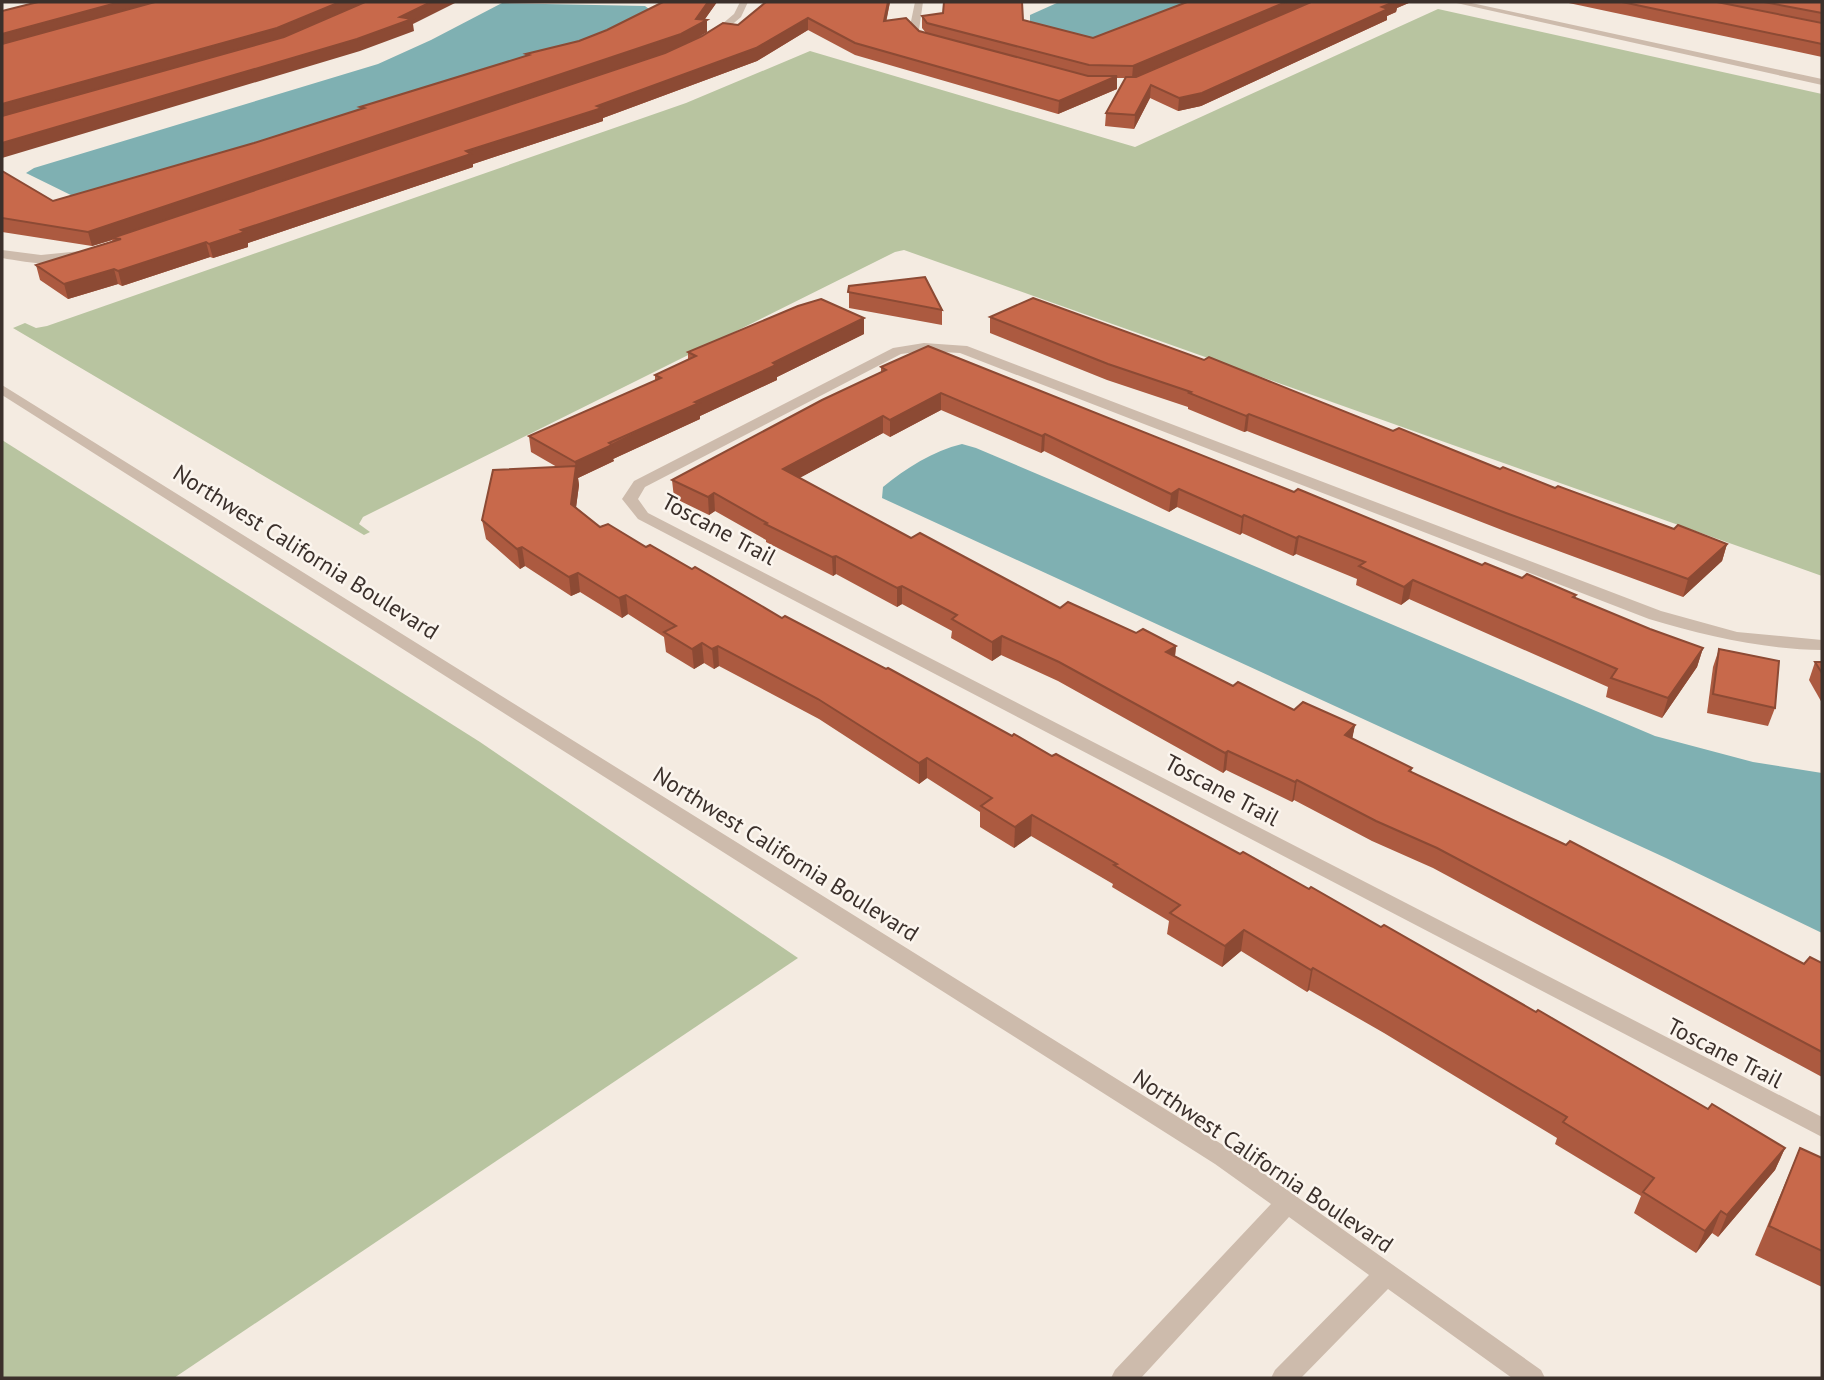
<svg xmlns="http://www.w3.org/2000/svg" width="1824" height="1380" viewBox="0 0 1824 1380" font-family="'PT Sans',sans-serif">
	<rect width="100%" height="100%" fill="#f4ebe1"/>
	<g fill="#b8c4a0">
		<polygon points="1438,9 1822,94 1822,576 904,250 895,252 363,517 359,524 370,532 364,535 13,328 25,323 36,328 47,326 686,103 810,51 1135,147"/>
		<polygon points="2,440 480,742 798,958 174,1378 2,1378"/>
	</g>
	<g fill="#7fb0b2">
		<polygon points="1059,2 1202,2 1105,41 1030,24 1030,15"/>
		<polygon points="502,3 645,6 649,9 632,24 85,202 26,173 34,168 378,64 431,40"/>
		<path d="M962,444l14,4 679,288 98,26 69,11v160l-156,-75 -784,-360 1,-11c23,-19 50,-36 79,-43z"/>
	</g>
	<g fill="none" stroke-linecap="round" stroke-linejoin="round">
		<g fill="#cdbbac" fill-rule="evenodd">
			<polygon points="740,2 748,2 741,17 715,39 709,39 709,35 734,14"/>
			<polygon points="915,2 923,2 919,30 926,37 934,39 934,43 920,41 909,31"/>
			<polygon points="1452,2 1467,2 1822,79 1822,85"/>
			<path d="M2,250l39,5 40,-4 6,4c-20,15 -62,7 -85,3z"/>
			<path d="M924,343l43,3 694,265 76,21 85,8v10c-60,-1 -116,-14 -173,-31l-689,-266 -36,-2 -23,3 -256,133 -7,12 10,14 1174,604v20l-1184,-618 -16,-20 12,-18 259,-133z"/>
			<polygon points="2,385 1231,1150 1541,1370 1545,1378 1512,1378 1388,1289 1301,1378 1271,1378 1275,1370 1369,1275 1289,1217 1141,1378 1111,1378 1115,1370 1271,1204 1215,1164 2,395"/>
		</g>
	</g>
	<g fill="#ac5a40" fill-rule="evenodd">
		<path d="M663,2h54l-13,18 3,12 -16,9 47,-16 28,-23h124l-4,19 40,12 -4,-5v-12l101,4 70,18 94,-36h224l-14,6 -1,4 -9,4v4l-186,86 -23,5 -28,-13 -16,31 -29,-3 1,-13 19,-35h-8v11l-59,25 -203,-59 -47,-25 -51,31 -154,57v3l-130,43v3l-225,76v4l-35,11 -3,-1 -88,29 -4,-2 -50,15 -28,-19 -4,-15 77,-23 -1,-2 -20,6 -90,-14v-61l51,30 201,-58 107,-34 -1,-2 167,-51 -1,-2 53,-13 28,-11zM672,50l-7,3 -138,46z"/>
		<polygon points="1564,2 1822,2 1822,57"/>
		<polygon points="849,286 942,310 942,325 849,308"/>
		<polygon points="990,317 1393,431 1674,529 1727,544 1722,561 1683,597 1502,530 1247,431 1244,432 1188,409 1188,407 1107,380 990,333"/>
		<polygon points="864,334 777,377 777,380 700,416 700,419 613,459 614,461 578,478 579,485 576,507 600,527 646,547 782,618 1309,889 1381,927 1708,1109 1785,1148 1775,1170 1718,1237 1712,1233 1696,1253 1634,1213 1641,1196 1555,1144 1557,1138 1384,1033 1309,990 1307,992 1241,951 1222,967 1167,934 1169,921 1112,887 1113,884 1031,836 1014,848 980,827 980,812 927,778 919,784 819,719 719,666 714,669 704,663 694,669 666,652 664,637 628,614 622,618 580,592 571,596 525,566 520,569 486,539 482,520 557,467 531,452 529,436 655,381 655,375 688,360 688,352"/>
		<polygon points="881,367 1294,492 1482,565 1576,595 1575,598 1650,629 1703,648 1697,667 1662,718 1606,697 1608,687 1409,599 1401,605 1356,585 1357,579 1296,554 1293,556 1242,533 1240,535 1177,507 1169,512 1044,451 1041,453 941,410 890,437 883,433 799,478 911,538 1060,608 1176,646 1175,656 1233,686 1294,710 1355,725 1352,738 1412,768 1411,772 1804,964 1822,963 1822,1077 1433,868 1372,841 1294,800 1292,802 1226,770 1223,773 1058,681 1001,655 992,661 951,638 952,631 902,604 897,607 836,574 833,576 766,542 766,540 715,511 709,515 674,498 672,480 881,372"/>
		<polygon points="1719,649 1775,708 1768,726 1707,713 1713,667"/>
		<polygon points="1815,662 1822,662 1822,703 1809,680"/>
		<polygon points="1800,1148 1822,1158 1822,1287 1755,1255"/>
	</g>
	<g fill="#8c4a34">
		<polygon points="120,2 166,2 2,47 2,34"/>
		<polygon points="340,2 369,2 279,41 2,118 2,104"/>
		<polygon points="431,2 457,2 413,24 414,31 360,51 2,158 2,143 400,17"/>
		<polygon points="708,2 717,2 703,22 707,20 707,32 682,47 116,238 112,238 112,240 92,246 88,232 696,19"/>
		<polygon points="888,2 890,2 884,33 884,21"/>
		<polygon points="1286,2 1312,2 1132,78 1133,66"/>
		<polygon points="1392,2 1411,2 1397,8 1396,12 1387,16 1387,20 1201,106 1178,111 1179,98"/>
		<polygon points="808,18 808,30 757,61 603,118 603,121 473,164 473,167 248,243 248,247 213,258 209,244 241,230 597,106"/>
		<polygon points="1117,76 1117,89 1058,114 1059,101"/>
		<polygon points="1151,85 1150,98 1134,129 1135,115"/>
		<polygon points="206,242 210,257 122,286 118,271"/>
		<polygon points="114,269 118,284 68,299 64,284"/>
		<polygon points="864,318 864,334 777,377 777,380 700,416 700,419 613,459 614,461 578,478 579,485 574,523 571,504 576,471 575,462"/>
		<polygon points="941,393 941,410 890,437 890,420"/>
		<polygon points="1249,414 1247,431 1244,432 1246,416"/>
		<polygon points="883,416 883,433 783,487 783,469"/>
		<polygon points="1045,434 1044,451 1041,453 1042,436"/>
		<polygon points="1179,489 1177,507 1169,512 1171,494"/>
		<polygon points="714,493 715,511 709,515 708,497"/>
		<polygon points="1244,515 1242,533 1240,535 1242,517"/>
		<polygon points="1299,536 1296,554 1293,556 1296,538"/>
		<polygon points="1727,544 1722,561 1683,597 1688,579"/>
		<polygon points="522,547 525,566 520,569 517,549"/>
		<polygon points="836,556 836,574 833,576 832,557"/>
		<polygon points="578,573 580,592 571,596 569,577"/>
		<polygon points="1413,580 1409,599 1401,605 1404,587"/>
		<polygon points="902,586 902,604 897,607 897,588"/>
		<polygon points="626,595 628,614 622,618 619,598"/>
		<polygon points="1002,636 1001,655 992,661 992,642"/>
		<polygon points="702,643 704,663 694,669 692,649"/>
		<polygon points="718,646 719,666 714,669 712,649"/>
		<polygon points="1176,646 1174,665 1166,652"/>
		<polygon points="1703,648 1697,667 1662,718 1668,698"/>
		<polygon points="1355,725 1351,745 1345,735"/>
		<polygon points="1228,751 1226,770 1223,773 1225,753"/>
		<polygon points="927,758 927,778 919,784 919,763"/>
		<polygon points="1297,780 1294,800 1292,802 1295,782"/>
		<polygon points="1032,815 1031,836 1014,848 1015,827"/>
		<polygon points="1244,930 1241,951 1222,967 1225,946"/>
		<polygon points="1313,968 1309,990 1307,992 1311,970"/>
		<polygon points="1785,1148 1775,1170 1718,1237 1727,1215"/>
		<polygon points="1721,1211 1712,1233 1696,1253 1705,1231"/>
	</g>
	<g fill="#c8694b" stroke="#8c4a34" stroke-width="2">
		<polygon points="38,2 120,2 2,34 2,11"/>
		<polygon points="155,2 340,2 277,28 2,104 2,44"/>
		<polygon points="365,2 431,2 400,17 412,19 357,39 2,143 2,116 284,37"/>
		<polygon points="663,2 708,2 696,19 707,20 681,34 88,232 2,218 2,171 53,201 254,143 364,108 360,107 529,55 526,54 579,41 607,30"/>
		<polygon points="766,2 888,2 884,21 906,18 919,31 1088,76 1117,76 1059,101 855,43 808,18 756,48 597,106 602,108 466,151 471,154 241,230 245,232 209,244 206,242 118,271 114,269 64,284 36,265 121,239 112,238 665,53 702,36 723,23 738,25"/>
		<polygon points="944,2 1022,2 1023,20 1093,38 1187,2 1286,2 1133,66 1089,65 927,23 922,16 943,13"/>
		<polygon points="1311,2 1394,2 1382,7 1388,9 1202,93 1179,98 1151,85 1135,115 1106,113 1126,77 1136,77"/>
		<polygon points="1622,2 1717,2 1822,23 1822,44"/>
		<polygon points="1764,2 1822,2 1822,13"/>
		<polygon points="925,277 942,310 848,292 849,286"/>
		<polygon points="1033,298 1204,360 1209,357 1393,431 1399,428 1500,469 1503,467 1555,488 1558,486 1674,529 1678,525 1727,544 1688,579 1506,513 1249,414 1246,416 1189,393 1191,392 1108,364 990,317"/>
		<polygon points="821,299 864,318 773,363 776,365 695,402 699,403 609,443 612,445 575,462 529,436 661,378 655,375 696,356 688,352 798,306"/>
		<polygon points="928,346 1294,492 1298,489 1482,565 1485,563 1522,578 1527,574 1576,595 1573,597 1650,629 1703,648 1668,698 1611,678 1617,669 1413,580 1404,587 1359,566 1365,562 1299,536 1296,538 1244,515 1242,517 1179,489 1171,494 1045,434 1042,436 941,393 890,420 883,416 783,469 911,538 920,533 1060,608 1068,602 1136,633 1143,629 1176,646 1166,652 1233,686 1238,682 1294,710 1303,702 1355,725 1345,735 1412,768 1409,771 1566,845 1570,841 1804,964 1810,957 1822,963 1822,1052 1437,848 1376,821 1297,780 1295,782 1228,751 1225,753 1059,662 1002,636 992,642 952,619 957,615 902,586 897,588 836,556 832,557 765,524 767,523 714,493 708,497 672,480 822,400 886,370 881,367"/>
		<polygon points="576,466 571,504 600,527 608,524 646,547 650,545 692,569 695,567 782,618 785,616 886,669 888,668 1012,736 1014,734 1052,756 1056,754 1240,854 1243,852 1309,889 1311,887 1381,927 1384,925 1536,1012 1538,1010 1708,1109 1712,1104 1785,1148 1727,1215 1721,1211 1705,1231 1643,1192 1654,1178 1563,1122 1567,1117 1389,1012 1313,968 1311,970 1244,930 1225,946 1170,913 1180,905 1114,865 1117,864 1032,815 1015,827 981,806 992,798 927,758 919,763 818,699 718,646 712,649 702,643 692,649 664,632 676,626 626,595 619,598 578,573 569,577 522,547 517,549 482,520 493,470"/>
		<polygon points="1719,649 1779,661 1775,708 1713,694"/>
		<polygon points="1815,662 1822,662 1822,673"/>
		<polygon points="1800,1148 1822,1158 1822,1251 1769,1226"/>
	</g>
	<g text-anchor="middle" stroke-width="5" stroke-linejoin="round" paint-order="stroke">
		<g font-size="23" fill="#3b302b" stroke="#fbf5ee">
			<text transform="translate(719 529) rotate(28)" y="8">Toscane Trail</text>
			<text transform="translate(306 552) rotate(32)" y="8">Northwest California Boulevard</text>
			<text transform="translate(1222 790) rotate(28)" y="8">Toscane Trail</text>
			<text transform="translate(786 854) rotate(32)" y="8">Northwest California Boulevard</text>
			<text transform="translate(1725 1053) rotate(27)" y="8">Toscane Trail</text>
			<text transform="translate(1263 1161) rotate(34)" y="8">Northwest California Boulevard</text>
		</g>
	</g>
	<rect width="1824" height="1380" fill="none" stroke="#3b302b" stroke-width="7"/>
</svg>
